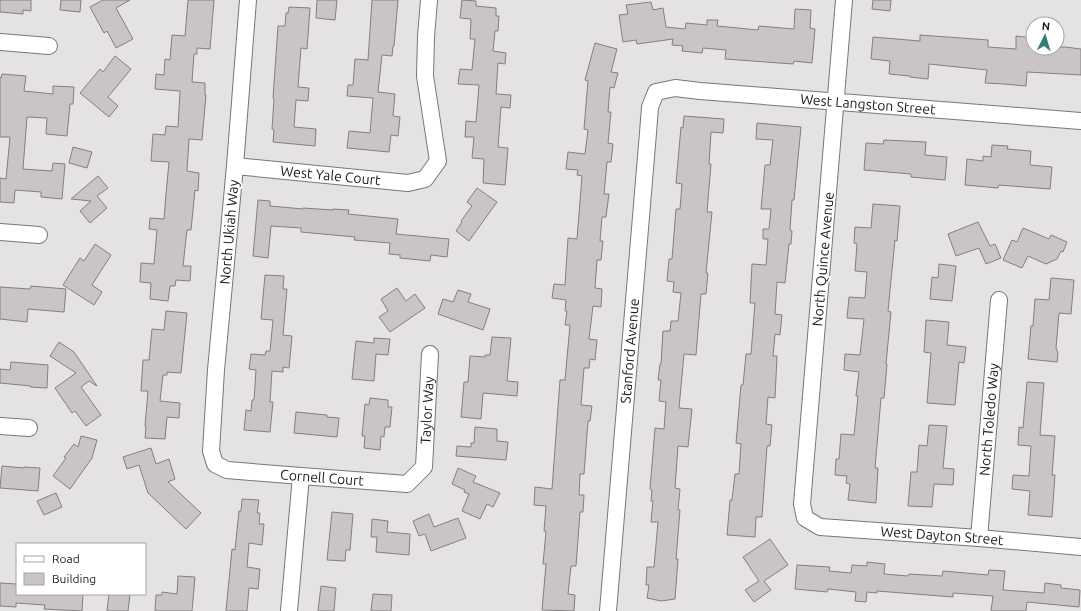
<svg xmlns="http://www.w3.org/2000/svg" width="1081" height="611" viewBox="0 0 1081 611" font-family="Ubuntu,sans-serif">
	<rect width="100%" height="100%" fill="#e5e2e6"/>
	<g fill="#cac4c4" stroke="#847e7e">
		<polygon points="0,0 31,0 31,11 23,10 23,14 0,12"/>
		<polygon points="61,0 81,0 80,12 60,10"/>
		<polygon points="103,0 130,0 116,8 133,39 116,48 107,31 104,33 90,7"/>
		<polygon points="188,0 214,0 210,49 197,48 197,54 194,54 192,82 205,83 205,95 206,95 202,140 189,139 187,171 199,173 198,191 195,190 191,230 187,230 183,266 191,266 190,281 176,280 175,286 170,286 168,301 150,299 151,283 140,282 141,263 154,264 157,230 149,229 150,218 164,219 166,194 169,162 151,161 153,134 165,135 166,126 178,127 180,91 155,89 156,74 164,75 165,59 170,60 172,35 185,36"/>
		<polygon points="317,0 337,0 335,20 316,18"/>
		<polygon points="372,0 398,0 394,46 393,46 392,56 382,55 378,92 395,94 393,116 400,117 398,136 391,135 389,152 347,148 349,131 370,133 373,98 347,96 348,85 353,85 355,59 368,60"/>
		<polygon points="462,0 476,1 476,6 496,8 496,16 499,16 498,31 495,31 493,51 506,53 505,64 498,63 496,94 511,95 510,108 501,107 498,147 508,148 505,185 483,183 484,159 472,158 474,137 465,137 466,121 476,122 479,85 458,84 460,69 472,70 475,39 470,39 471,19 460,18"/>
		<polygon points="873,0 891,0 890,11 872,9"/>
		<polygon points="651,2 653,10 663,8 666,27 685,29 686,23 707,25 707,20 718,20 717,26 758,30 759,26 794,29 795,9 811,10 810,28 815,29 812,63 794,61 793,64 725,59 726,50 703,48 702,53 682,51 683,46 672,45 673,39 637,44 636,40 623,42 619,15 628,14 626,5"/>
		<polygon points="289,7 310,8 307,49 301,48 298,87 309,88 308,101 296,100 294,127 316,129 315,146 273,142 274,130 272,129 274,99 273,98 278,26 285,26 286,13 288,13"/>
		<polygon points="920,35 988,40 988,47 1016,49 1016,36 1032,38 1032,45 1033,45 1033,48 1065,47 1081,49 1081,75 1027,72 1026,86 1004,84 985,83 987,70 929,64 928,79 910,77 910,76 889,74 890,61 871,59 873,37 920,41"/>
		<polygon points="595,43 617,49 611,72 618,73 614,88 610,87 608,112 611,112 608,143 613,144 611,162 607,162 604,194 609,194 606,217 602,217 600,241 603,241 601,260 597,260 595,288 602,289 601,307 593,306 589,339 597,340 595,360 590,359 589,368 584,368 581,405 592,406 590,421 588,421 584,474 580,474 579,495 584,495 583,512 580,512 576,566 571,566 568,594 575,595 574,611 542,610 546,564 543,564 546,531 544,531 546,506 534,505 535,487 552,489 560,380 565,380 570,325 565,325 567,311 565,311 566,300 552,298 554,284 565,285 568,238 577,239 582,176 577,175 578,170 566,169 568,152 585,154 588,130 584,129 588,81 585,80"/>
		<polygon points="115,56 131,69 108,97 118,106 109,117 80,93 100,69 103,72"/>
		<polygon points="2,74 26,76 24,91 53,94 53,86 74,87 73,104 70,104 67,136 46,134 47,118 27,117 23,169 52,171 53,163 65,164 62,199 41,197 41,192 15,190 14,203 0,202 0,178 6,179 10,137 0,137 0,77 1,78"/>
		<polygon points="684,116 724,119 723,133 711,132 709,164 711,164 707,212 712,212 706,273 708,273 706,294 701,294 696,355 684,354 679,408 692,409 688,447 678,446 675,488 680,489 678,510 680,510 676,559 678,559 675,599 661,601 647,598 649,585 646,585 647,567 654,567 658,522 651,522 653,501 651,501 652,490 650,489 655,428 664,429 666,402 659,401 661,380 658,380 660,364 661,364 663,331 670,331 671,321 678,321 681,293 673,292 674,282 667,281 669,259 672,259 676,209 680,209 682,184 676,183 681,127 683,128"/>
		<polygon points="757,123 801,127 794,200 792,200 790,230 792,231 791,244 789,244 785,283 777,282 775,314 782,315 780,335 775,334 773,356 777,356 775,398 768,397 766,424 772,425 770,446 767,446 762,517 756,517 755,537 727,535 730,500 732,500 735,474 739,474 741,444 736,443 741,385 743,385 746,354 751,354 755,303 750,303 752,264 766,265 768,239 763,239 763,229 769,229 771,209 761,209 765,165 770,165 773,140 756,139"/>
		<polygon points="884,140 926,142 925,155 947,157 945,180 911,177 911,174 864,170 866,143 883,144"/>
		<polygon points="992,145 1008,146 1007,149 1031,151 1030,165 1052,167 1050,189 999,185 998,188 965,185 967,159 983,161 983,156 991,157"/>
		<polygon points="73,147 92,152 87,168 69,163"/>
		<polygon points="98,176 108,188 97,196 107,208 90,223 80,211 91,201 71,199"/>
		<polygon points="477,188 497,202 469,241 456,231 462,222 461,221 472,206 467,202"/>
		<polygon points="258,200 270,201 270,206 303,209 303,208 333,210 333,209 349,210 348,214 398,219 396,234 449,239 447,257 431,255 430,261 400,258 400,255 389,254 390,243 354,240 355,237 301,232 301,228 271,226 268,258 253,256"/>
		<polygon points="873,204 900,206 897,241 895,240 888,311 891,312 886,364 887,364 884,398 881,398 875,468 878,468 876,503 848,500 850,484 846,483 847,476 835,475 836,459 839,459 841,434 854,435 858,396 856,396 859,372 844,370 845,354 860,355 864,319 847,318 849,297 865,298 867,272 855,271 857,244 854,243 855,227 871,228"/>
		<polygon points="978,222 990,246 995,244 1001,258 986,264 979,248 956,256 948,234"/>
		<polygon points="1023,228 1049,239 1051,235 1067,242 1063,252 1061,251 1057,259 1046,264 1028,256 1022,268 1003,260 1012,240 1017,242"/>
		<polygon points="95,244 111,255 92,285 102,292 94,305 63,285 80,258 84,261"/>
		<polygon points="939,264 956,266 952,301 930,299 932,277 938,278"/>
		<polygon points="265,275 284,276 283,289 287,289 283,335 292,336 289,368 283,367 283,372 272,371 270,402 273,402 270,432 244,430 246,410 251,411 252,400 254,400 256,370 249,369 251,354 265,355 266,351 270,351 273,320 261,319"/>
		<polygon points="1051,278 1074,280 1071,314 1059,313 1056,348 1058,353 1057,362 1028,359 1031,326 1033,326 1035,299 1049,300"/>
		<polygon points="31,286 66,289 64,312 28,309 27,322 0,319 0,287 30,289"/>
		<polygon points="397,288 406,301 415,294 425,308 390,332 379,317 388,311 381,299"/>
		<polygon points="458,290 471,294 468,302 490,309 483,330 438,314 443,299 453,302"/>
		<polygon points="166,311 187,313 181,373 167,372 167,375 163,375 160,401 180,403 179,418 167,417 165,439 145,438 146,426 145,426 148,391 141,391 143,360 149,360 152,329 164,330"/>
		<polygon points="926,320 949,322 947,345 966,347 964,363 959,362 955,405 927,403 931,353 924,352"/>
		<polygon points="492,337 511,338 507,381 518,382 517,396 483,393 481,419 461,417 464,382 468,382 470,356 485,357 485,355 490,355"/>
		<polygon points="374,338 390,339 388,355 376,354 374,381 352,379 356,341 374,343"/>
		<polygon points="59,342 74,352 97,386 89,381 81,387 101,415 86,426 75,411 72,413 55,388 76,373 50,356"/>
		<polygon points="11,362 48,365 47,388 30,387 31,386 0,383 0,369 10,370"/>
		<polygon points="1027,382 1044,383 1040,435 1055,436 1052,475 1055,475 1052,517 1028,515 1030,491 1012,489 1013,475 1029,476 1031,446 1018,445 1019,427 1023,428"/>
		<polygon points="370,398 388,400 388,407 392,407 390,427 385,427 384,437 381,436 380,450 364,448 365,436 362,436 365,404 369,405"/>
		<polygon points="296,412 327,415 327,417 339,418 337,437 294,433"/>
		<polygon points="929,425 947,426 943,468 954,469 953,485 934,484 932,507 908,506 911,472 917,472 919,445 927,446"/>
		<polygon points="475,427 497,429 497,441 508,442 506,460 456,456 457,446 471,447 471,443 474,443"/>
		<polygon points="81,436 97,440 92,458 70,489 53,476 66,458 64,457 74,444 78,447"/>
		<polygon points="151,448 156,464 169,459 175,479 168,482 201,513 186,529 148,493 139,465 127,469 123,457"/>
		<polygon points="2,466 24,468 24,467 40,468 38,491 0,488"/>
		<polygon points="458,468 476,476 473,482 500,493 493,507 487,504 480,519 462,511 469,494 464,492 465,490 452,484"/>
		<polygon points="56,493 62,507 44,515 37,501"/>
		<polygon points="242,499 259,500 257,513 260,513 259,524 264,524 262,545 249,543 247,567 260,569 258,589 249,588 247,611 226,611 232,549 235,550 239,511 241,511"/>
		<polygon points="332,512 353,514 350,550 346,550 345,561 327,560"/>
		<polygon points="429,514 434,527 458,518 466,538 431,551 425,534 419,536 413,521"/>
		<polygon points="372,519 388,521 387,532 410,534 409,555 376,552 377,537 371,537"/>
		<polygon points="770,539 788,565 764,581 771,590 754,602 745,590 759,581 743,557"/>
		<polygon points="867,562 885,564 884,574 908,576 909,574 942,576 943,571 988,575 989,570 1005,571 1003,590 1044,593 1045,583 1061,585 1061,588 1080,590 1079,607 1027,602 1026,611 991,611 993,596 953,593 953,597 877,591 877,593 867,592 866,602 855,601 856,592 828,589 827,592 795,589 797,565 830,567 829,571 851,573 852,565 867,566"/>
		<polygon points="178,576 195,577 192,611 155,611 156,595 162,595 162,592 177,594"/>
		<polygon points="0,583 17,584 17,594 83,594 82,611 44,609 45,605 16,603 16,607 0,606"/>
		<polygon points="321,586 336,588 334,611 318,611"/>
		<polygon points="109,594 130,594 128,611 107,611"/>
		<polygon points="373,594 392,595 391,611 371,611"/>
	</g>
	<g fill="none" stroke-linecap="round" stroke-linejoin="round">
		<defs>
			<g id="street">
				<path id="s1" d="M248,0l-13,166 -19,204 -5,81 4,13 12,6 74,6 106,8 17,-17 6,-113"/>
				<path id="s2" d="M844,0l-42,504 3,14 15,9 159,11 102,9"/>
				<polyline points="0,42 49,46"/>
				<path id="s3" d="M235,166l173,17 17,-4 13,-18 -13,-85 1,-39 3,-37"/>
				<polyline points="0,232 39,235"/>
				<polyline points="0,426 29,428"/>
				<path id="s4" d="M979,538l20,-238"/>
				<polyline points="289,611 301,476"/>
				<path id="s5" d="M608,611l40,-478 2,-26 6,-15 19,-4 25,3 381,30"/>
			</g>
		</defs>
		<use href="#street" stroke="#79767a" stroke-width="18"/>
		<use href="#street" stroke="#fff" stroke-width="16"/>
	</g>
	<g text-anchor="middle" stroke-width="4" stroke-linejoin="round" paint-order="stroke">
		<g font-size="14" fill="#1d1c1d" stroke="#fff">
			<text dy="5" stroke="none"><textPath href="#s5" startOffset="735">West Langston Street</textPath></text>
			<text dy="5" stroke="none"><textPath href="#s3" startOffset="96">West Yale Court</textPath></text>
			<text transform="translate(229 232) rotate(-85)" y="5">North Ukiah Way</text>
			<text transform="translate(823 259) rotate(-85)" y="5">North Quince Avenue</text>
			<text dy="5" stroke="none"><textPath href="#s5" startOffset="261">Stanford Avenue</textPath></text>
			<text dy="5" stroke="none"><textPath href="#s1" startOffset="741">Taylor Way</textPath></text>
			<text dy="5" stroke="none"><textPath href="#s4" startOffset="119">North Toledo Way</textPath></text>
			<text dy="5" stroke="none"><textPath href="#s1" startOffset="575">Cornell Court</textPath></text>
			<text dy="5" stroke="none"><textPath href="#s2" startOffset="660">West Dayton Street</textPath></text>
		</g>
	</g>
	<rect x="16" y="543" width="130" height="52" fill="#ffffff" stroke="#a5a4a5"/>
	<rect x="24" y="556" width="20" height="6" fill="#ffffff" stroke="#a5a4a5"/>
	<text x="52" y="563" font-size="12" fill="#1d1c1d">Road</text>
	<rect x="24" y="573" width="20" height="12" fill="#cac4c4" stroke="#a5a4a5"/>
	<text x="52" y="583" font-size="12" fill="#1d1c1d">Building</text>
	<g transform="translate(1045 36) rotate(5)"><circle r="19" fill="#ffffff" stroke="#a5a4a5"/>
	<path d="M0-3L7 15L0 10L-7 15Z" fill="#377d73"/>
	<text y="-6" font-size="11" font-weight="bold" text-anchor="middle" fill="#1d1c1d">N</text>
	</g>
</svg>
